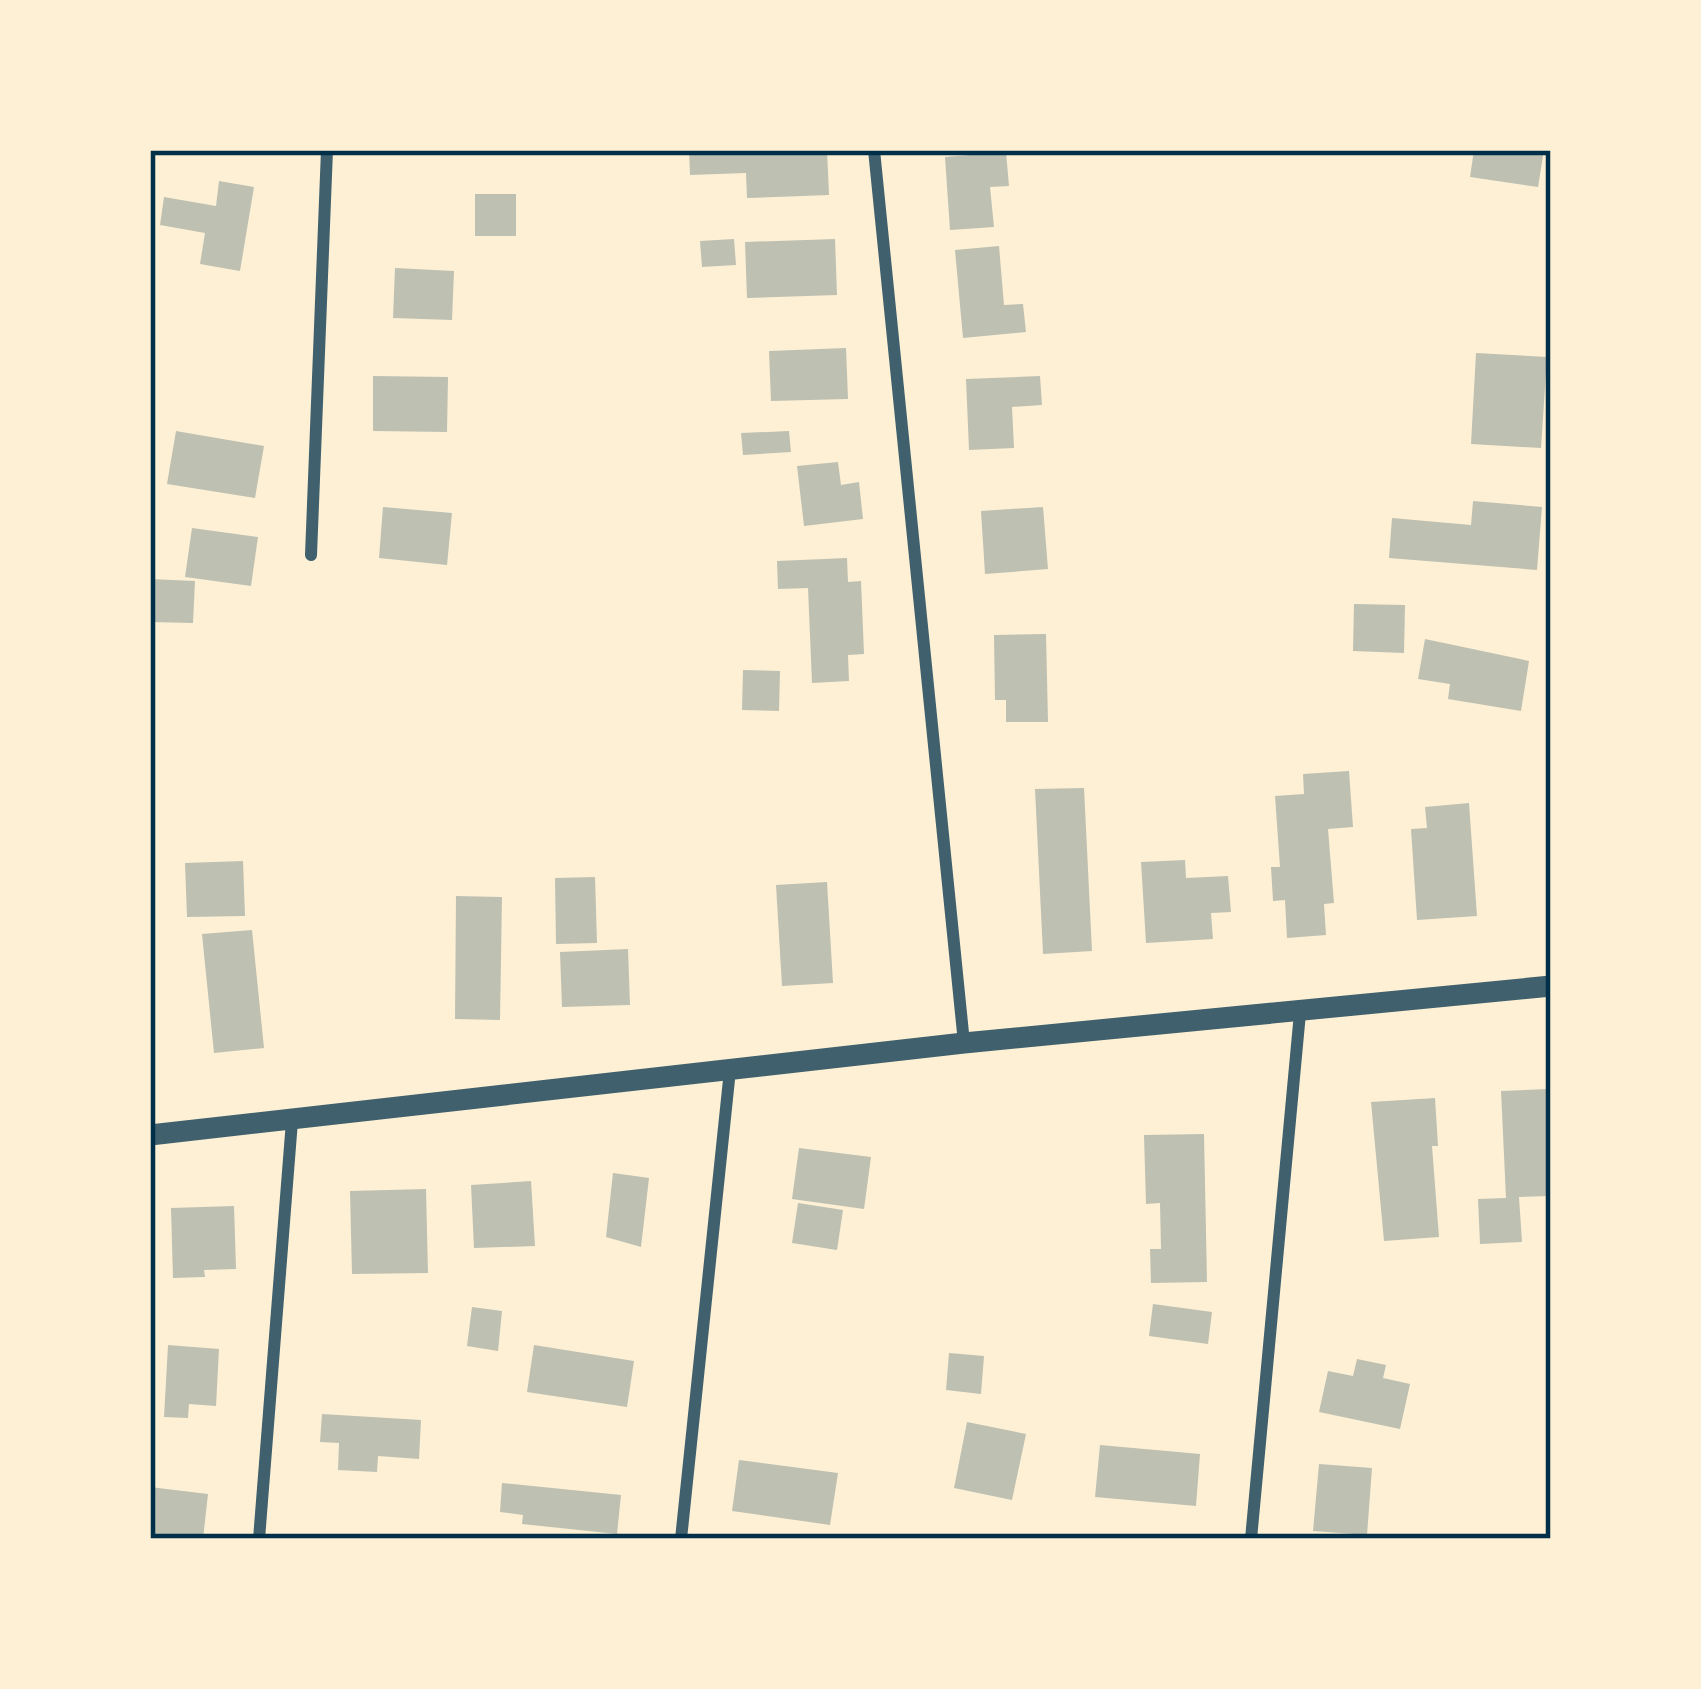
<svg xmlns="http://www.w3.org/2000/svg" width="1701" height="1689" viewBox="0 0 1701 1689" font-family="Jost,sans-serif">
	<rect width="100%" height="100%" fill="#fdf0d5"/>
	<g fill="#bec0b2">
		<polygon points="689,150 827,150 829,195 747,198 746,173 690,175"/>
		<polygon points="1474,150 1544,150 1538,187 1470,177"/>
		<polygon points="1006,152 1009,186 990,187 994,227 950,230 945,157"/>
		<polygon points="219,181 254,187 240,271 200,264 205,233 160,225 164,197 216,206"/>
		<rect x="475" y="194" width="41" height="42"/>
		<polygon points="734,239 736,265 702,267 700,241"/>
		<polygon points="835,239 837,295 747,298 745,242"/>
		<polygon points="999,246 1004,305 1023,304 1026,332 963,338 955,250"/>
		<polygon points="395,268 454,271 452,320 393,318"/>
		<polygon points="846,348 848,399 771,401 769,351"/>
		<polygon points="1476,353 1547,357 1541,448 1471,444"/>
		<polygon points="373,376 448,377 447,432 373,431"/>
		<polygon points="1040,376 1042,405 1012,407 1014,448 969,450 966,379"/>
		<polygon points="176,431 264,446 255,498 167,484"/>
		<polygon points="789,431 791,452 743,455 741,433"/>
		<polygon points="838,462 841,485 859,482 863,519 804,526 797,466"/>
		<polygon points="1473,501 1542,507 1537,570 1389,558 1392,518 1471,525"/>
		<polygon points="383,507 452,513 447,565 379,558"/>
		<polygon points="1043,507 1048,569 985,574 981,511"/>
		<polygon points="192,528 258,537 251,586 185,577"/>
		<polygon points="847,558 848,582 861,581 864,654 848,655 849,681 812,683 808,588 778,589 777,561"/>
		<polygon points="150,579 195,581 193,623 150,622"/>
		<polygon points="1354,604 1405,605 1404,653 1353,651"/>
		<polygon points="1046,634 1048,722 1006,722 1006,700 995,700 994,635"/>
		<polygon points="1425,639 1529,661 1521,711 1448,699 1450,684 1418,679"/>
		<polygon points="743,670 780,671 779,711 742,710"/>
		<polygon points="1349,771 1353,827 1328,829 1334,903 1324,904 1326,935 1287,938 1285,900 1273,901 1271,867 1280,867 1275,796 1304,794 1303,774"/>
		<polygon points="1084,788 1092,951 1043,954 1035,789"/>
		<polygon points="1469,803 1477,916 1417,920 1411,829 1427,828 1425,807"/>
		<polygon points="1185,860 1186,878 1228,876 1231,912 1211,913 1213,939 1146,943 1141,862"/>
		<polygon points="243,861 245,916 187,917 185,863"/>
		<polygon points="595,877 597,943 556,944 555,878"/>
		<polygon points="827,882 833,983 782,986 776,885"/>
		<polygon points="456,896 502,897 500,1020 455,1019"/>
		<polygon points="252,930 264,1048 214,1053 202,934"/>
		<polygon points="628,949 630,1005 562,1007 560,952"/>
		<polygon points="1547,1089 1551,1196 1519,1197 1522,1242 1480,1244 1478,1199 1506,1198 1501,1091"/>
		<polygon points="1435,1098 1438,1146 1432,1146 1439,1237 1384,1241 1371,1102"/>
		<polygon points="1204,1134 1207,1282 1151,1283 1150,1249 1161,1249 1160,1203 1146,1204 1144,1135"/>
		<polygon points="799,1148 871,1157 864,1209 792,1199"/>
		<polygon points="613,1173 649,1178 641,1247 606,1237"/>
		<polygon points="531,1181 535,1246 474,1248 471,1185"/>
		<polygon points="426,1189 428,1273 352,1274 350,1191"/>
		<polygon points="798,1203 843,1210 837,1250 792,1243"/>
		<polygon points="234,1206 236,1269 204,1270 205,1277 173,1278 171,1208"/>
		<polygon points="1153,1304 1212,1312 1208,1344 1149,1336"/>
		<polygon points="472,1307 502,1311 498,1351 467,1346"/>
		<polygon points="168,1345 219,1349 216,1406 189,1404 188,1418 164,1417"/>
		<polygon points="534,1345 634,1361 627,1407 527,1392"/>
		<polygon points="949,1353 984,1356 981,1394 946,1390"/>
		<polygon points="1357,1359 1386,1365 1383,1378 1410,1384 1400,1429 1319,1412 1328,1371 1353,1376"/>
		<polygon points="322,1414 421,1420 419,1459 378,1456 377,1472 338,1470 339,1443 320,1442"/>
		<polygon points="967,1422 1026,1434 1012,1500 954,1488"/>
		<polygon points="1100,1445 1200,1454 1196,1506 1095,1497"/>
		<polygon points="739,1460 838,1473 830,1525 732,1511"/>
		<polygon points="1319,1464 1372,1468 1367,1535 1313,1531"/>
		<polygon points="502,1483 621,1495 617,1534 522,1524 523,1515 500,1512"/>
		<polygon points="150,1487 208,1494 203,1539 150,1537"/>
	</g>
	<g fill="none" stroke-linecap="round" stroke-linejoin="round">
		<g stroke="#3f606c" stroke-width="12">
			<polyline points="874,150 964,1043"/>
			<polyline points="311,555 327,150"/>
			<polyline points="259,1539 292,1121"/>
			<polyline points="681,1539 730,1070"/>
			<polyline points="1251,1539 1300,1013"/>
		</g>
		<polyline stroke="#3f606c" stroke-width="21" points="150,1135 964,1043 1551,986"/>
	</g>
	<rect width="1701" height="1689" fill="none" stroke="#fdf0d5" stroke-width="306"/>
	<rect x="153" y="153" width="1395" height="1383" fill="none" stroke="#003049" stroke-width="4.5"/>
</svg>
